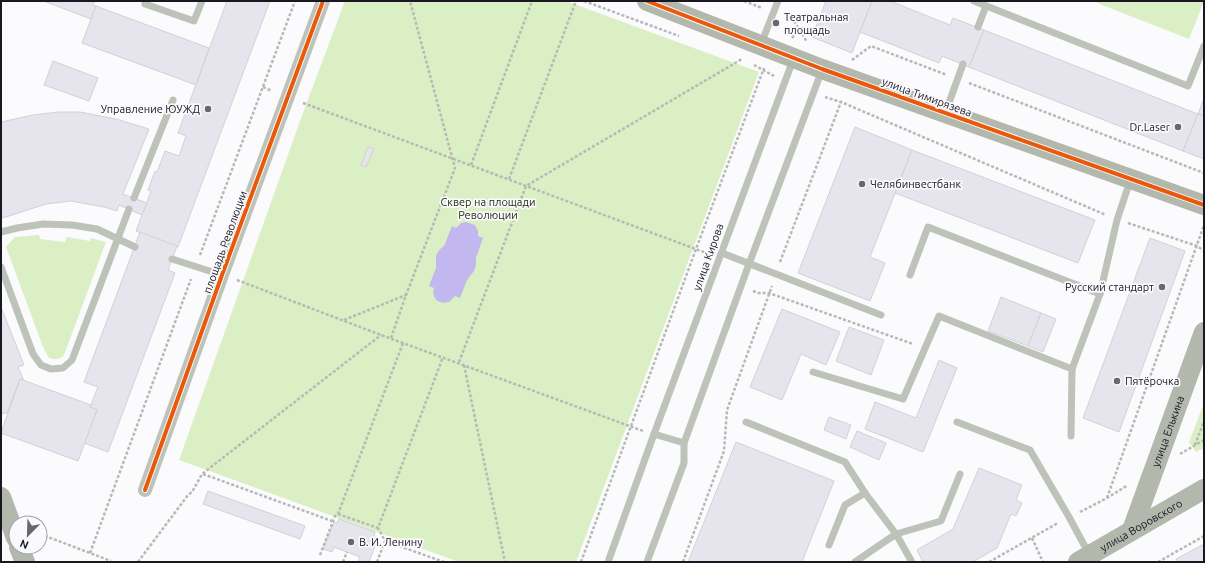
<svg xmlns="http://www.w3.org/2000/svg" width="1205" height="563" viewBox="0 0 1205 563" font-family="Ubuntu,sans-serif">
	<rect width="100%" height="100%" fill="#fbfafc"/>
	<g fill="#dbefc5">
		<polygon points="345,1 566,1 759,72 576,562 459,562 179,460 304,110"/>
		<polygon points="1098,1 1204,1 1189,39 1097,3"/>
		<path d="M39,235l1,4 25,3 2,-5 23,4 1,-3 15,4 -42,113c-4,5 -9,5 -15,3l-6,-11 -37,-100 9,-10z"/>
		<polygon points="1204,403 1204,448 1196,452 1189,442"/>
	</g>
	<path fill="#c2b8ef" d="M466,222l9,3 3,6v5l5,2 -7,20v7l-2,6 -7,9 -7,18 -5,-2 -6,6c-10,3 -18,-4 -15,-14l-5,-2 7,-18v-12l3,-6 5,-4 8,-20 4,2 5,-5z"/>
	<g fill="#e6e5ee" stroke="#d2d1d6">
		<polygon points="46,1 95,1 93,5 96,6 91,19 46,2"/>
		<polygon points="227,1 270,1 178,247 136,231 151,191 148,190 155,171 157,172 165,151 179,156 186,136 178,133"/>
		<polygon points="826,1 872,1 852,53 812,37"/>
		<polygon points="872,1 890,1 950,25 953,18 984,30 969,67 942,56 939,63 860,32"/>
		<polygon points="96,6 209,48 196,85 82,43"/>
		<polygon points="984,30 1198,114 1183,151 969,67"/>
		<polygon points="53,61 98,78 89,101 44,85"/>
		<polygon points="1204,98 1204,116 1198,114"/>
		<polygon points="58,112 80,112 116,119 149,129 123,194 147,203 142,215 119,205 117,211 104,207 71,201 46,204 3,218 1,214 1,122 33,115"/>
		<polygon points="1198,114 1204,116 1204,159 1183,151"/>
		<polygon points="855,127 912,150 870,257 885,263 870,301 798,273"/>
		<polygon points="368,147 374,149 366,167 361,165"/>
		<polygon points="912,150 1095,220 1078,263 895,193"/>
		<polygon points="140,232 177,246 168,270 175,273 108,452 84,443 97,410 90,407 98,387 84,382"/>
		<polygon points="1150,238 1185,251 1119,432 1083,418"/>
		<polygon points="1001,297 1041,313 1028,346 988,331"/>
		<polygon points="1,307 24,365 18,367 24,381 20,379 7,413 1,414"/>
		<polygon points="782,309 840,332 826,365 801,354 782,400 750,387"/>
		<polygon points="1041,313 1056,319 1043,352 1028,346"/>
		<polygon points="849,327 884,340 871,375 836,361"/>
		<polygon points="939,360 957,368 923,452 865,429 875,402 916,418"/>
		<polygon points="20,379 91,405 90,407 97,410 78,461 1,433"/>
		<polygon points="829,417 851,425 846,439 824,430"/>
		<polygon points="857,431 886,443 879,460 850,447"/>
		<polygon points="736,442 834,481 802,562 688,562"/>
		<polygon points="979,468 1022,485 1016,500 1022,503 1016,516 1011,514 997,548 973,562 923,562 917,550 953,529"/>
		<polygon points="208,491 305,526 300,539 203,504"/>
		<polygon points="339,519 375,532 374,537 378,538 369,562 358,562 360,557 334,547 332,552 323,549 334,522 337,523"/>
		<polygon points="1204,544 1204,562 1178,562 1176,559"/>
	</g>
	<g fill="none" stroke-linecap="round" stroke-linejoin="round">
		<g stroke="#b7b9b5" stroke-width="2.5" stroke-dasharray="3 2" stroke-linecap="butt">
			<polyline points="584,1 679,36"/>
			<polyline points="744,1 762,8"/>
			<polyline points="786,16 792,18 807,42"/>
			<polyline points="792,38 799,29"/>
			<polyline points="852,60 871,46 947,75"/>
			<polyline points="754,65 774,76"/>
			<polyline points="969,83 1204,173"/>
			<polyline points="263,87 272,91"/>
			<polyline points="825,97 841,102 1106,215"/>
			<polyline points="303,103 709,254"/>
			<polyline points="471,165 532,1"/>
			<polyline points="509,179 576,1"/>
			<polyline points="1128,223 1197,246 1204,251"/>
			<polyline points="200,255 295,1"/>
			<polyline points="780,262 841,102"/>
			<polyline points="237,280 381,335 643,431"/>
			<polyline points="753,291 758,293 769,293 913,344"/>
			<polyline points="344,320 406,295"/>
			<polyline points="391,338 406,295 455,168 410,1"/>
			<polyline points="459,362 526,186 742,59"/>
			<polyline points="464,365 505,562"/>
			<polyline points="1195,445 1204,421"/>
			<polyline points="1180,454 1204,440"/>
			<polyline points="203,474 332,521"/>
			<polyline points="1107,498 1204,225"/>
			<polyline points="1080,512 1107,498 1128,485"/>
			<polyline points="338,514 378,528"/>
			<polyline points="30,517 34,523"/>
			<polyline points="40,534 111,561"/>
			<polyline points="1032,538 1043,562"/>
			<polyline points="385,541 444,562"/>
			<polyline points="90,553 191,279"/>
			<polyline points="320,555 335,516 338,514 403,343"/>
			<polyline points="138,562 188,495 192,492 202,474 381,335"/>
			<polyline points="343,562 347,552"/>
			<polyline points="377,562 385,541 378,528 443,357"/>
			<polyline points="581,562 696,249 764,68"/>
			<polyline points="683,562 724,451 727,410 772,286"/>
			<polyline points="989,562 1058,523"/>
			<polyline points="1158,562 1204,536"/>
		</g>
		<g stroke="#bec3b9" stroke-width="7">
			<polyline points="147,1 145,4 194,21 202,1"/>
			<polyline points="974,1 1188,86 1204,46"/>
			<polyline points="978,27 986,6"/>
			<polyline points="761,44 778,1"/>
			<polyline points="793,60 654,434 684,443 749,264 822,70"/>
			<polyline points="946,111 963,64"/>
			<polyline points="134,198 173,100"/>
			<polyline points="1,232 17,228 43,224 72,225 97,229 135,247"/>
			<polyline points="722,253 881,315"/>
			<polyline points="172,259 222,275"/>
			<polyline points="1,267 33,354 41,365 51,369 63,368 72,360 129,209"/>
			<polyline points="910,275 928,227 1100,294"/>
			<polyline points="813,372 903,399 939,316 1072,369 1100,294 1117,220 1130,181"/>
			<polyline points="746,422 845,462 865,493 896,534 912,562"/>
			<polyline points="957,422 1030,450 1069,517 1089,554"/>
			<polyline points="1071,436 1072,369"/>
			<polyline points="829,545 845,505 865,493"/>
			<polyline points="608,562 654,434"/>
			<polyline points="647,562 684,463 684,443"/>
			<polyline points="855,562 896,534 941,521 960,474"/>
		</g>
		<polyline stroke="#bec3b9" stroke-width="14" points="145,490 222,275 323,1"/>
		<g stroke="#b2b8ac" stroke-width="20">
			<polyline points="647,1 822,69 1204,205"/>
			<polyline points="1,497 16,538"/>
			<path id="s1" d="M1132,530l72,-198"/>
			<polyline points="19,547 25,562"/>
			<path id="s2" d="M1078,562l126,-73"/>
		</g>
		<defs>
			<g id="cycleway">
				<polyline points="647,1 822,69 1204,205"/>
				<polyline points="145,490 222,275 323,1"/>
			</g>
		</defs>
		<use href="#cycleway" stroke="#faf9fd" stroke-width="6"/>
		<use href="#cycleway" stroke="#e8590c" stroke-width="4"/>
	</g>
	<g fill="#68676d" stroke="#faf9fd" stroke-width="1.5">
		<circle cx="776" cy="23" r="4"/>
		<circle cx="208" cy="109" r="4"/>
		<circle cx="1178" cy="127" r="4"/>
		<circle cx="862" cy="184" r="4"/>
		<circle cx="1162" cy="287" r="4"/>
		<circle cx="1117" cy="381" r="4"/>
		<circle cx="351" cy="542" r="4"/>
	</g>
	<g text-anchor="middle" stroke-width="3.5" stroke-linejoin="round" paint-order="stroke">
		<g font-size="11" fill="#191820" stroke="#faf9fd" text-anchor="start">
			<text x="784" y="21">Театральная<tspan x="784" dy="13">площадь</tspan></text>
			<text x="200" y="113" text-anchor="end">Управление ЮУЖД</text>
			<text x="1170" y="131" text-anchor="end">Dr.Laser</text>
			<text x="870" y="188">Челябинвестбанк</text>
			<text x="1154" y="291" text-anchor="end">Русский стандарт</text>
			<text x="1125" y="385">Пятёрочка</text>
			<text x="359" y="546">В. И. Ленину</text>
		</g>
		<g font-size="11" fill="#191820" stroke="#faf9fd">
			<text transform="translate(927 97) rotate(20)" y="4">улица Тимирязева</text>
			<text transform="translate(225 242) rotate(-70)" y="4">площадь Революции</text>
			<text transform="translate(708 257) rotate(-70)" y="4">улица Кирова</text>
			<text dy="4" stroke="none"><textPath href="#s1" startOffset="105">улица Елькина</textPath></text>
			<text dy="4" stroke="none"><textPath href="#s2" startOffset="73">улица Воровского</textPath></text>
		</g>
		<g font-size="11" fill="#202f0e" stroke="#faf9fd">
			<text x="488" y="206">Сквер на площади<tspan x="488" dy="13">Революции</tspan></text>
		</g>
	</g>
	<rect width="1205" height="563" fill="none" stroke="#191820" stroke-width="4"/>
	<g transform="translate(28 535) rotate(203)"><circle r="19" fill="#faf9fd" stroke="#a09fa5"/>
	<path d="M0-3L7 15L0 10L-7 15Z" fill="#68676d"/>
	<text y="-6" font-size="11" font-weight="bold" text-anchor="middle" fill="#191820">N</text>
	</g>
</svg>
